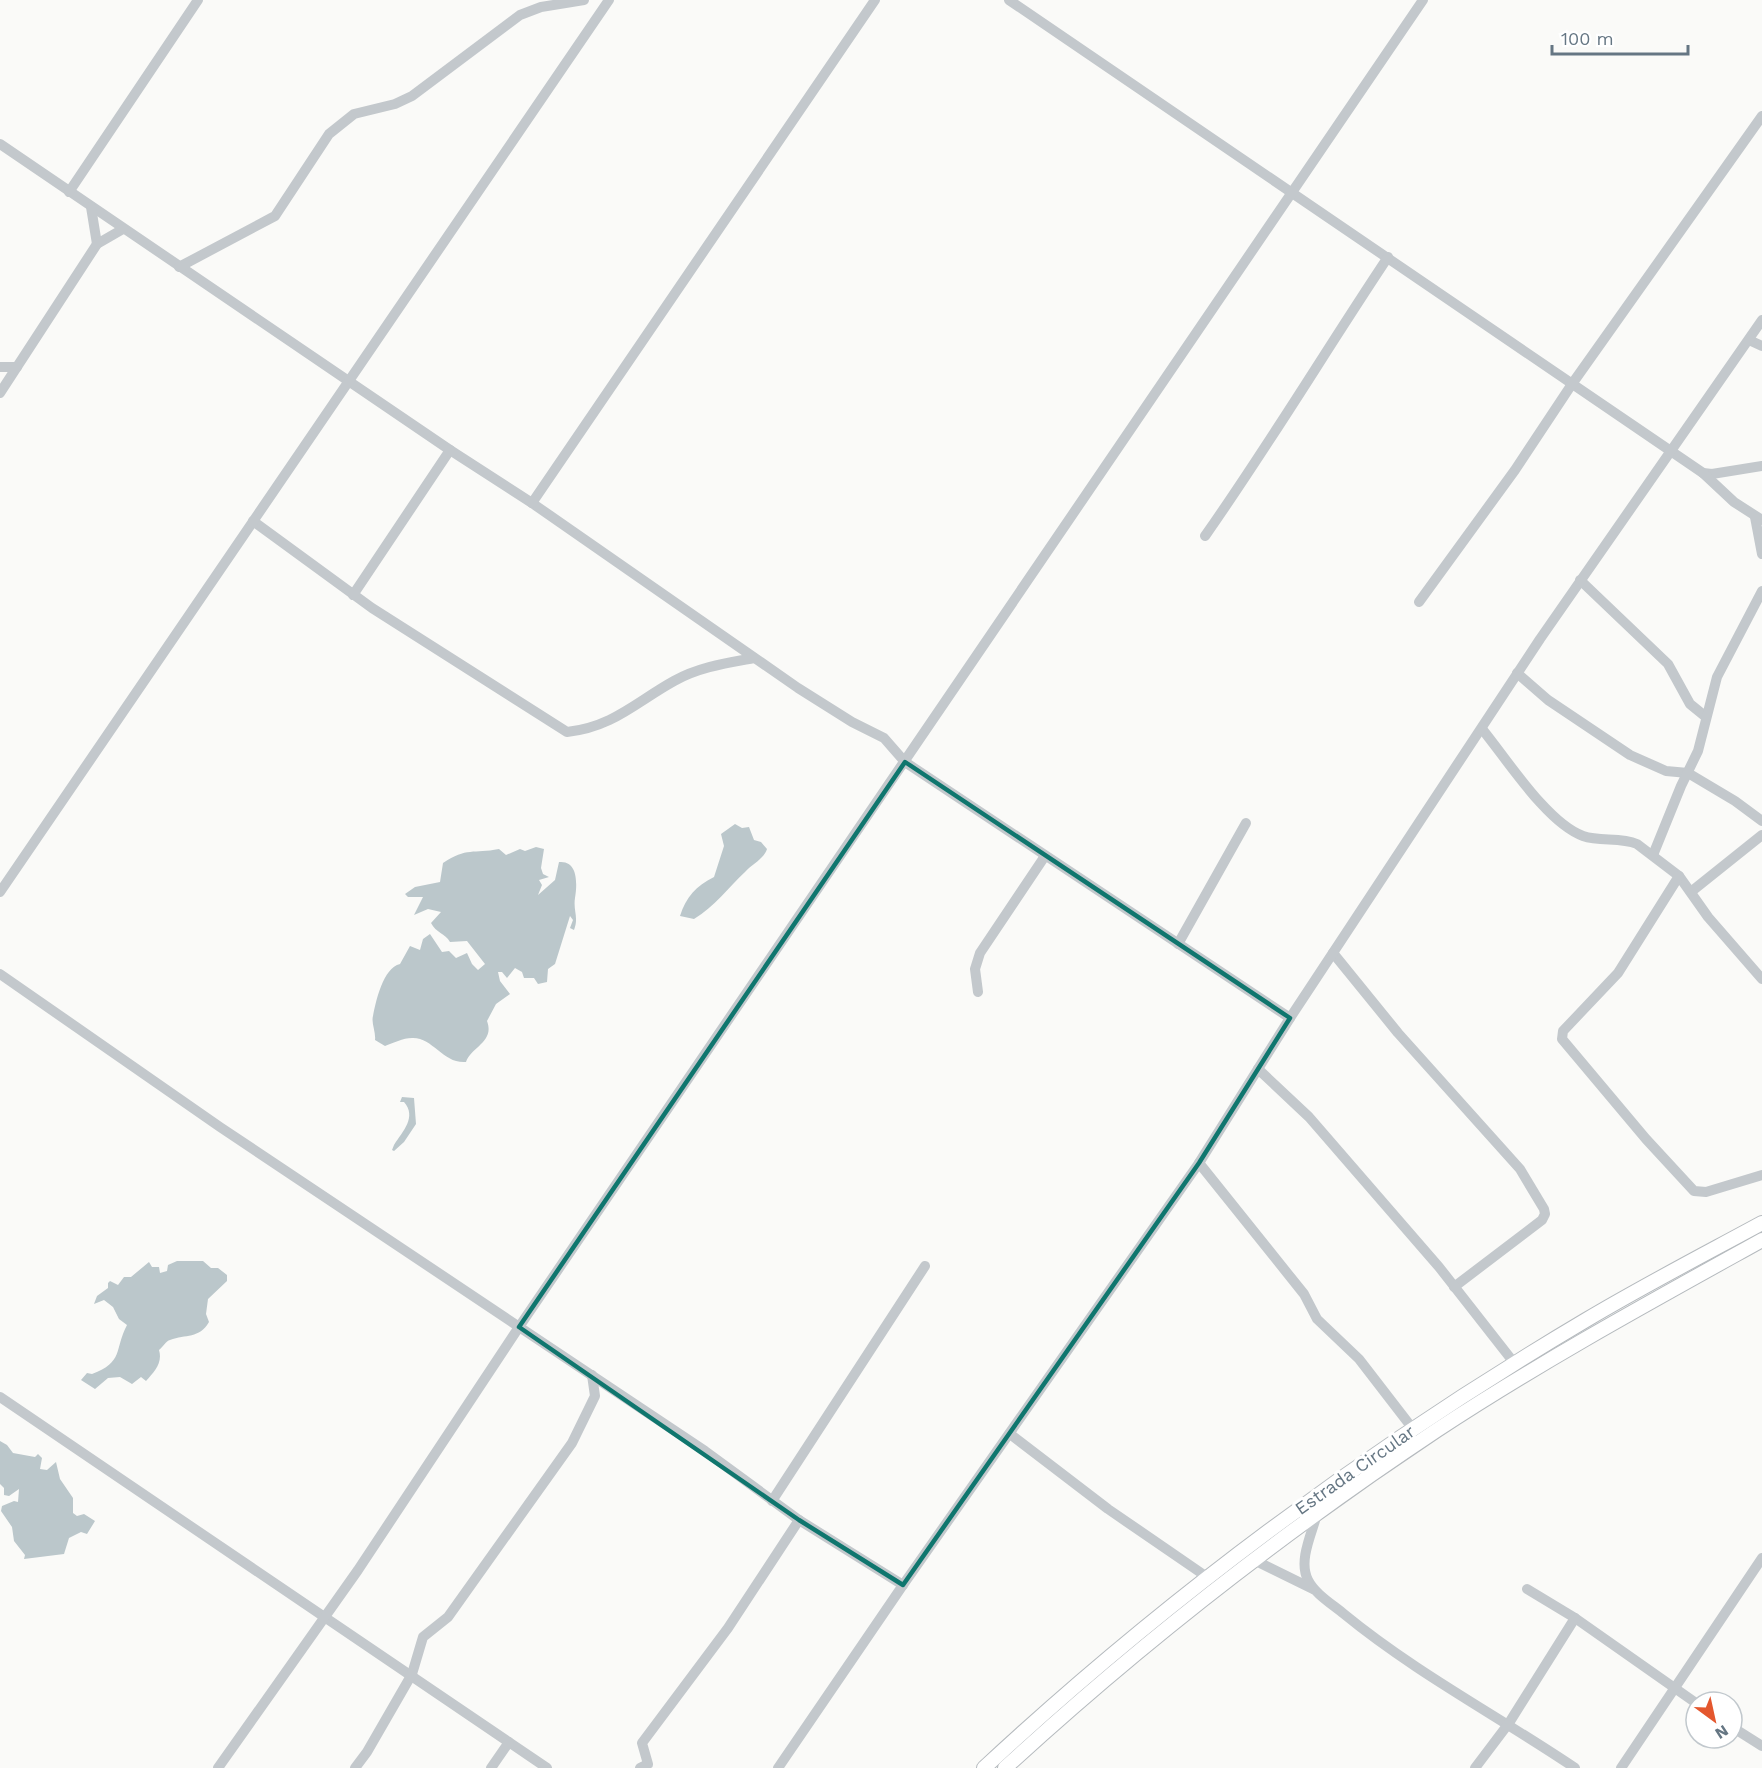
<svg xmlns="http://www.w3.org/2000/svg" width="1762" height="1768" viewBox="0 0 1762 1768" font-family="'Work Sans',sans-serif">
	<rect width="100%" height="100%" fill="#fafaf8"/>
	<g fill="#bbc7cb">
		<path d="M735,824l7,4 7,-1 5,13 7,2 6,7c-3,10 -15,15 -22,23 -17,16 -30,34 -51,47l-14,-3c6,-19 16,-30 34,-39l10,-31 -3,-12z"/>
		<path d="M536,847l8,2 -3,19 2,6 6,3 -10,3 3,5 -4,10 17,-15 4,-18c20,-2 18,24 16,36 -2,13 4,19 -1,32l-4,-2 3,-8 -3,-4 -15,48 -7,5 -1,13 -9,2 -4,-6h-10l-2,-6 -7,-4 -8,10 -5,-6h-4l2,9 10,13 -14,10 -9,17c8,21 -16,26 -21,41 -23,2 -33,-25 -54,-24 -9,0 -19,5 -27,8l-10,-6c1,-8 -4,-17 -2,-24 3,-15 10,-48 27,-52l10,-18 10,4 3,-11 7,-5 12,18 7,-1 7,7 11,-5 5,11 6,6 7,-6 -18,-23 -17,1c-5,-9 -14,-9 -19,-19l10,-11 -13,-3 -14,6 9,-18h-15l-3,-3 10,-7 25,-5 3,-19c24,-16 30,-9 56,-14l7,6 14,-6 5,2z"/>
		<path d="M402,1097l12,1 2,26 -12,18 -10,9 -2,-1 2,-5c9,-14 23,-28 10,-43h-4z"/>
		<path d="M177,1261h26l8,7h7l9,7v6l-19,18 -2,15 3,8c-10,17 -23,12 -39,18 -4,1 -7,7 -11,10 4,13 -5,22 -13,31l-5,-4 -9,7 -12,-7 -12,1 -13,11 -14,-9 6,-7 5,1c32,-12 22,-24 35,-49l-8,-6 -6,-12 -9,-7 -10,4 3,-8 11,-8v-5l2,-2 8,4 6,-8h7l18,-15 3,5h7l1,6 7,-2 1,-6z"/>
		<polygon points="0,1441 7,1445 13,1453 35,1457 38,1454 42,1458 40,1469 47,1470 56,1462 60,1479 73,1498 73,1513 77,1516 84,1514 95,1521 87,1534 81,1532 69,1538 64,1554 24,1559 25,1555 14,1541 12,1527 1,1511 2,1506 14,1501 18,1502 19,1489 9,1496 4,1495 4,1488 0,1484"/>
	</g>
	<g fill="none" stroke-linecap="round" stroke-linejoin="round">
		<defs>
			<g id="major">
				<path d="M984,1768c183,-170 386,-320 602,-448 57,-34 117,-65 176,-97"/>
				<path d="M1005,1768c135,-124 280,-237 432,-338 105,-69 215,-129 325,-190"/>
			</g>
		</defs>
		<use href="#major" stroke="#b5babe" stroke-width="16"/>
		<g stroke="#c3c8cc" stroke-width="10">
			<polyline points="1009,0 1703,473 1712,474 1762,466"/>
			<polyline points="0,144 450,450 532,503 798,688 852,722 884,738 905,762 1290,1018"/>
			<polyline points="69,192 198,0"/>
			<polyline points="91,207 97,244"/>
			<polyline points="179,267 275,216 329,134 354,114 395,104 412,96 520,15 541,7 584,0"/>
			<polyline points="1749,340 1762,346"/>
			<polyline points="0,367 17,367"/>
			<polyline points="0,393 97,244 123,229"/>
			<polyline points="1703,473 1734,502 1762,520"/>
			<polyline points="532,503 875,0"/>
			<polyline points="1755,517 1762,554"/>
			<path d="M253,521l119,87 195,124c46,-5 69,-30 107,-51 25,-14 53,-18 80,-23"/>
			<path d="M1205,536c64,-91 121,-186 183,-279"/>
			<polyline points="1580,580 1668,664 1690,704 1706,717"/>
			<polyline points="353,595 450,450"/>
			<polyline points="1419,602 1515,470 1572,384 1762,116"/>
			<polyline points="1517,673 1548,700 1630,755 1666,771 1688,773 1735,801 1762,821"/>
			<path d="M1482,729c24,29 65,94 101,107 17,6 37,1 54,8l42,32 29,41 54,62"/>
			<polyline points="1653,855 1681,786 1698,751 1717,677 1762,591"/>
			<polyline points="1679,876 1618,973 1563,1031 1562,1039 1646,1139 1694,1191 1706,1192 1762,1175"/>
			<polyline points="1692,891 1762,835"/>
			<polyline points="0,892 609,0"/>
			<polyline points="1178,944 1246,823"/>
			<polyline points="1333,953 1398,1033 1520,1169 1544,1209 1545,1214 1542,1220 1454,1287"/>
			<polyline points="0,974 220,1127 705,1451 799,1520 903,1585"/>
			<polyline points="978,992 975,969 980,953 1045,856"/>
			<polyline points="1258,1069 1309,1117 1439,1267 1515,1364"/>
			<polyline points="1199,1163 1304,1294 1317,1319 1359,1359 1413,1429"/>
			<polyline points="0,1397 547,1768"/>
			<polyline points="1010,1434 1108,1509 1207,1577"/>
			<polyline points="772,1501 925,1266"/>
			<path d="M1317,1514c-5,19 -19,47 -9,66 7,14 24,24 36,34 72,59 154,102 231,154"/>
			<polyline points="1254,1560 1313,1589"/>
			<polyline points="1527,1589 1575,1618 1696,1703"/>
			<polyline points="1732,1727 1762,1746"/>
			<polyline points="218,1768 358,1570 519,1327 1423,0"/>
			<polyline points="355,1768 367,1752 412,1674 423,1637 448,1617 572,1443 595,1396 592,1375"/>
			<polyline points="491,1768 509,1742"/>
			<polyline points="640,1768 648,1764 642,1743 728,1628 799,1520"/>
			<polyline points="778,1768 903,1585 1199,1163 1290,1018 1540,639 1762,320"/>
			<polyline points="1475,1768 1509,1723 1575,1618"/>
			<polyline points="1621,1768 1762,1558"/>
		</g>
		<use href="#major" stroke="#fff" stroke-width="14"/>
	</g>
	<path fill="none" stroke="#0f766e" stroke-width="4.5" stroke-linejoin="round" d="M905,762l385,256 -91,145 -296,422 -104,-65 -280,-193z"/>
	<g text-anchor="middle" stroke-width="6" stroke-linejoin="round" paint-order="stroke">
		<g font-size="18" fill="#657683" stroke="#fff">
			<text transform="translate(1355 1470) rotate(-35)" y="6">Estrada Circular</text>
		</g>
	</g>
	<g transform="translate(1714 1720) rotate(147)"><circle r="28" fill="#ffffff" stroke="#c1c8cd" stroke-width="1.5"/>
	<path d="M0-4.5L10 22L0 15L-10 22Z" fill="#e4572e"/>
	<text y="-9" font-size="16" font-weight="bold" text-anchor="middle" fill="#657683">N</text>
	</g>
	<path d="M1552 45v9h136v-9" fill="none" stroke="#657683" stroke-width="3"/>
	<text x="1561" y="45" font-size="18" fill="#657683" stroke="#ffffff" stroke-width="4.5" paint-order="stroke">100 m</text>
</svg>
